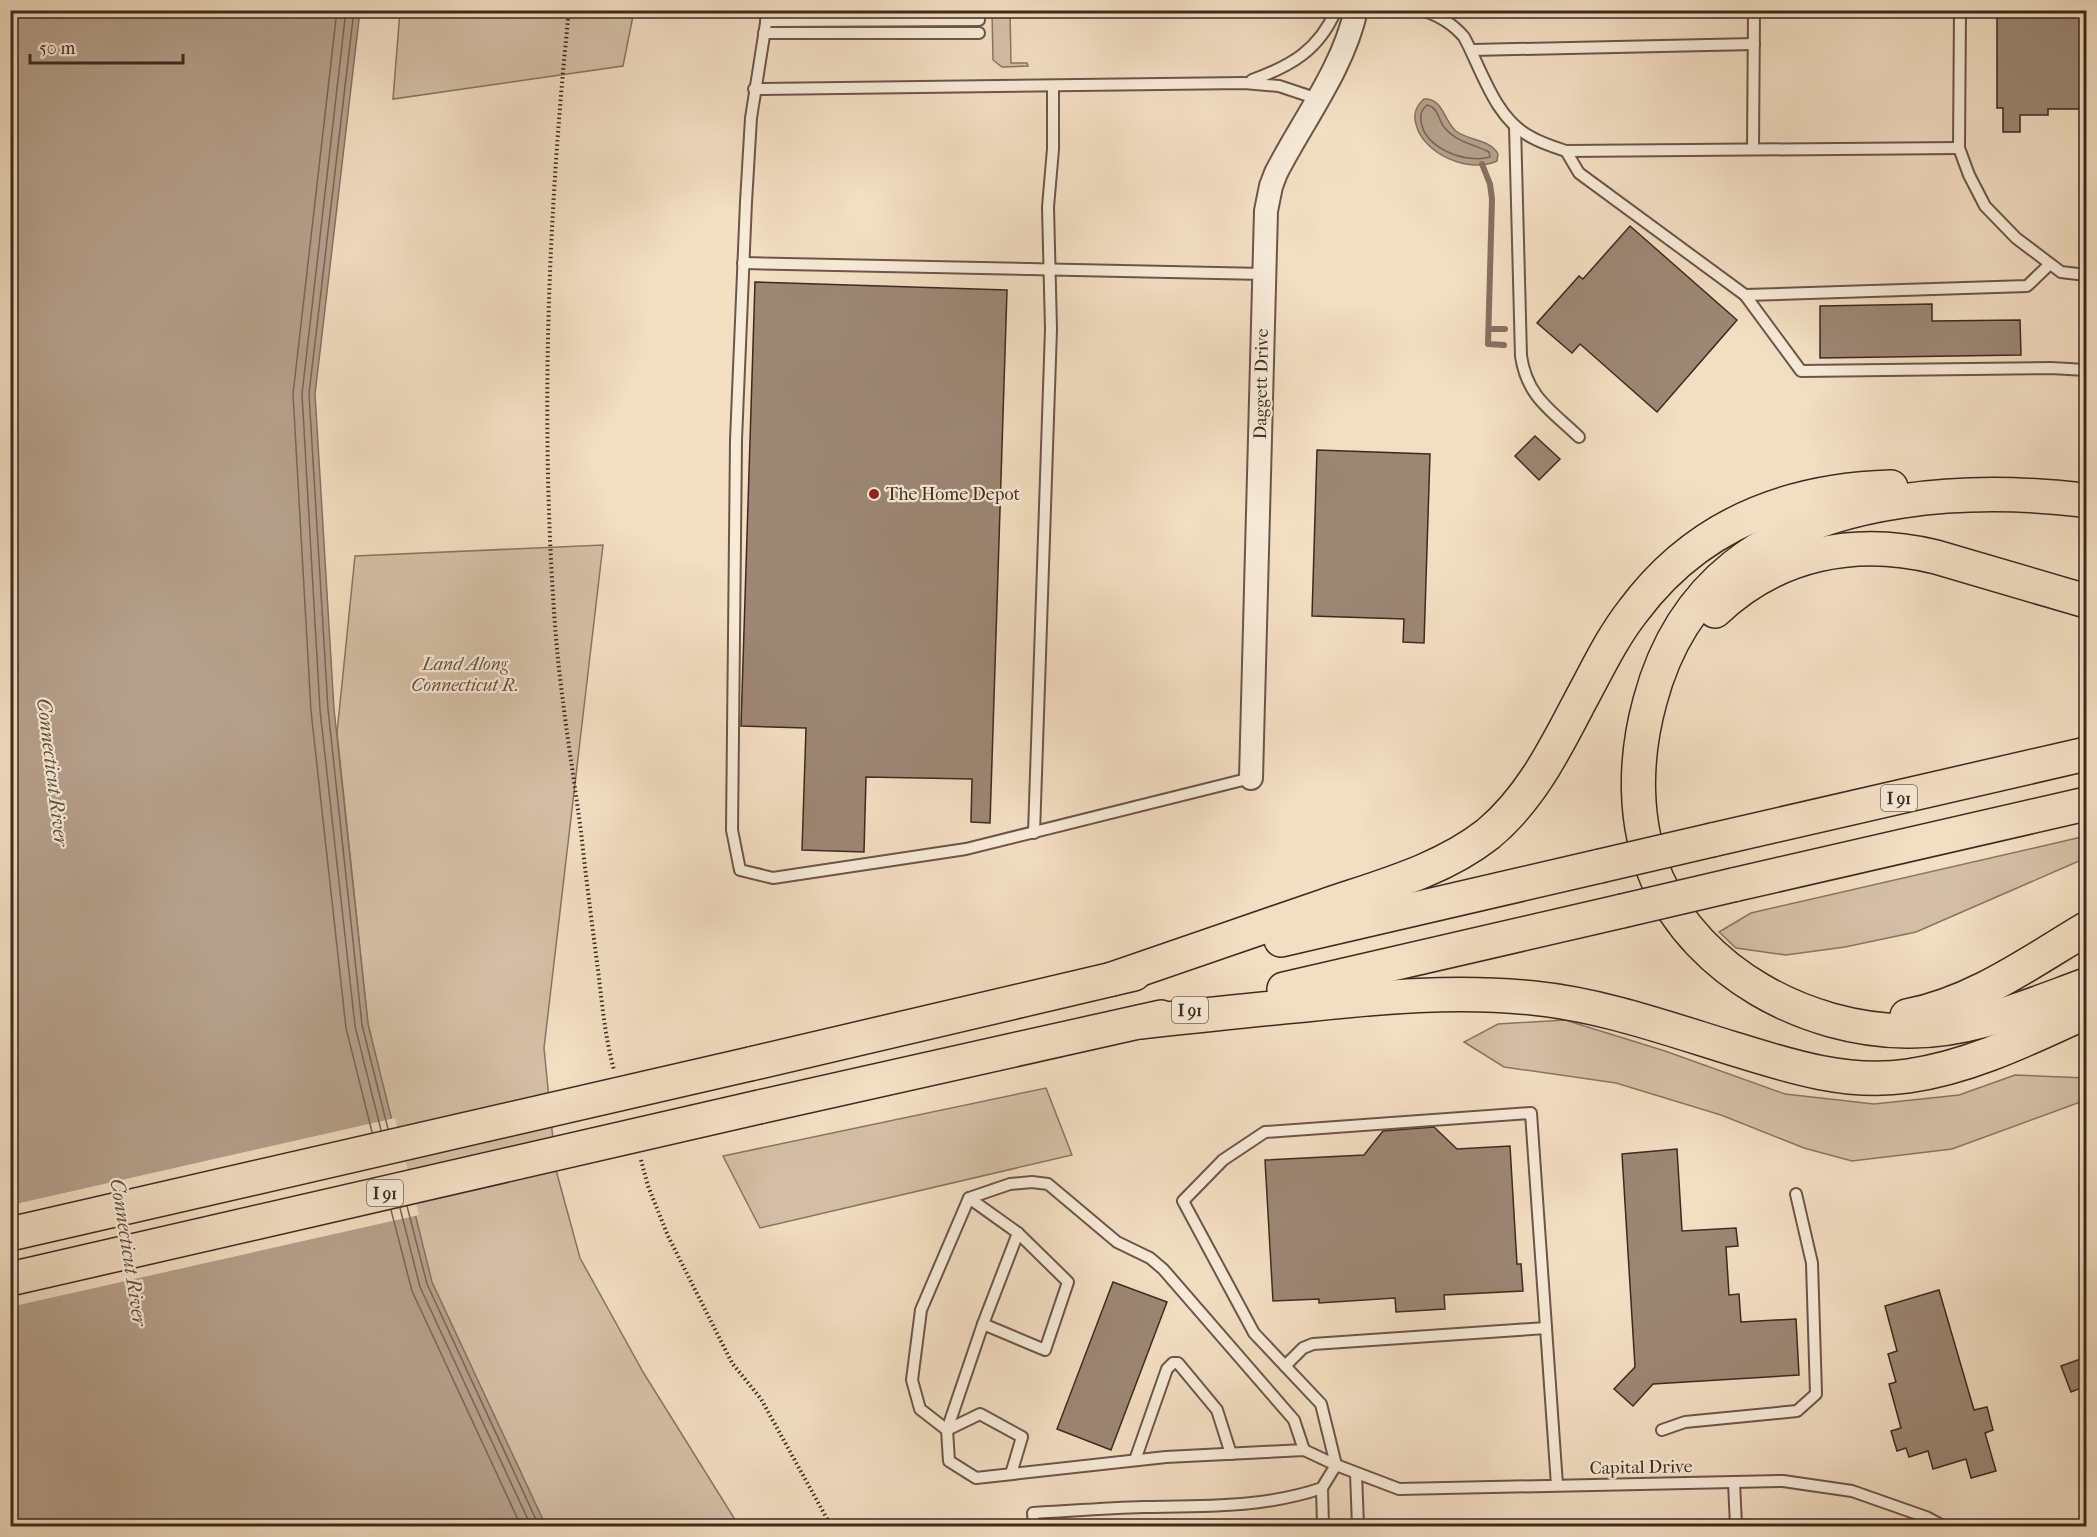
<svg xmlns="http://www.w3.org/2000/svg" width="2097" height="1537" viewBox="0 0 2097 1537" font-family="'IM FELL French Canon',serif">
	<rect width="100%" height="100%" fill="#f2dec2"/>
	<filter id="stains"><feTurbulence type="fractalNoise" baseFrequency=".00333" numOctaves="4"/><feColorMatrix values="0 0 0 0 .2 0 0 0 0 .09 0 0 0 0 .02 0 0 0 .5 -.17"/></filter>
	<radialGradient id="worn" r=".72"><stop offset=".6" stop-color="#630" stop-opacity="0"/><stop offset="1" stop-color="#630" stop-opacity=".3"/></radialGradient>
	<g fill="#d4bfa6" stroke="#8a7462" stroke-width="1.5">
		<polygon points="400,11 400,10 634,11 623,66 393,99"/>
		<polygon points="992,11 1010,11 1011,63 1027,63 1028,66 1002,67 993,60"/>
		<polygon points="603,545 544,1048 556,1170 580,1258 643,1372 739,1526 485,1526 368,1024 337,733 355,556"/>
		<polygon points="2086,836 2086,858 1916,932 1845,947 1786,955 1736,948 1719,932 1751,913"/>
		<polygon points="1565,1020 1665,1051 1785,1094 1874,1104 1959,1095 2015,1075 2086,1078 2086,1100 1952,1149 1852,1161 1804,1148 1721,1115 1616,1083 1504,1067 1464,1042 1498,1024"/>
		<polygon points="1046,1088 1072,1155 760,1228 723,1156"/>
	</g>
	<g fill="#b5a08b" stroke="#867060" stroke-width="1.5">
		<polygon points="10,11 360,11 315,394 334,709 368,1024 432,1282 546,1526 11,1526"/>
		<path d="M1424,99c19,-1 20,22 32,32 13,10 34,8 42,23l-1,7c-28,13 -74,-7 -81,-37 -3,-10 0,-18 8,-25z"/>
	</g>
	<polygon fill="#f2dec2" points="395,1118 419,1215 10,1307 11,1205"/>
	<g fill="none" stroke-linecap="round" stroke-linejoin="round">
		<g stroke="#7a6455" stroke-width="1.5">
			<polyline points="337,10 293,394 311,711 346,1028 372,1132"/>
			<polyline points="346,10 302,394 320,710 355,1026 381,1130"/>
			<polyline points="354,10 309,394 328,709 362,1025 388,1129"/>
			<path d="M1427,105c11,2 11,14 17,22 12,15 29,17 45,25l1,5c-24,7 -64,-8 -69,-35 -1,-8 0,-12 6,-17z"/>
			<polyline points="407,1206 427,1284 539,1526"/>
			<polyline points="400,1208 420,1287 531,1526"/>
			<polyline points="391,1210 412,1291 521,1526"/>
		</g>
		<g stroke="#867060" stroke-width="6">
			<polyline points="1482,164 1490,184 1492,199 1488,344 1504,345"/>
			<polyline points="1489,329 1505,329"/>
		</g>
	</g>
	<g fill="#9c8774" stroke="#3f291f" stroke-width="1.5">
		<polygon points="1997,10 2086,10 2086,109 2048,109 2048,115 2020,115 2020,132 2003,132 2003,108 1997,108"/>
		<polygon points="1630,226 1737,320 1657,412 1580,344 1572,353 1537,323 1579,276 1583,279"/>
		<polygon points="755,282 1007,290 990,823 971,822 972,779 866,777 864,852 802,850 806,728 741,726"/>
		<polygon points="1932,304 1932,321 2020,320 2021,355 1820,358 1820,306"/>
		<polygon points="1535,436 1560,459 1539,480 1515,456"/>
		<polygon points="1317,450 1430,454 1424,643 1403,642 1404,619 1312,616"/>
		<polygon points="1434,1127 1457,1149 1510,1146 1517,1264 1521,1264 1523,1291 1444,1295 1445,1309 1396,1312 1395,1298 1319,1303 1319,1299 1273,1301 1265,1160 1364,1155 1383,1131"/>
		<polygon points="1677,1149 1682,1231 1736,1228 1738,1246 1726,1247 1729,1295 1739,1294 1741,1322 1796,1319 1799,1375 1653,1384 1633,1406 1614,1389 1635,1367 1622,1154"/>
		<polygon points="1113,1282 1167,1302 1111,1450 1057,1429"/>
		<polygon points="1939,1290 1974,1410 1987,1407 1993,1430 1985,1433 1996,1471 1971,1478 1966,1459 1933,1469 1928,1451 1909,1457 1906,1448 1897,1451 1891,1431 1901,1428 1889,1384 1896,1382 1888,1354 1897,1351 1885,1306"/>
		<polygon points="2086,1357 2086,1386 2071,1392 2061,1366"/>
	</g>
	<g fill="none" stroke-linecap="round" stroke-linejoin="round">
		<defs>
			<g id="lane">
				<polyline points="768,10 751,118 746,202 736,440 732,830 740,870 773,878 966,849 1251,778"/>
				<path d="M1422,10c17,6 30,13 42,27 18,33 31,82 67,100 10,6 23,10 35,14l393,-3"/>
				<polyline points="1960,10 1959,148 1969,175 1985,206 2016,238 2061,272 2086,275"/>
				<polyline points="766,21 979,20"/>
				<polyline points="764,33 979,33"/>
				<polyline points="1472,50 1754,44"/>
				<path d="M1252,80c39,-14 67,-30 84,-70"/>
				<polyline points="754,89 1244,83 1279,86 1318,99"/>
				<path d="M1515,126l6,230c6,41 30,54 58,81"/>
				<polyline points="1753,149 1754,10"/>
				<polyline points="1566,151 1579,173 1745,295 2027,286 2050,264"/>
				<polyline points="743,263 1264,274"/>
				<polyline points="1745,295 1801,371 2051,368 2086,370"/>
				<polyline points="1034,833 1051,329 1048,207 1053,149 1053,86"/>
				<polyline points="983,1324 1018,1233"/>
				<polyline points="1285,1366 1303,1348 1313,1344 1546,1328"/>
				<polyline points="947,1430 983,1324 1045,1350 1068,1282 1018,1233 969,1198"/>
				<polyline points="947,1430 980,1414 1022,1437 1011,1474"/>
				<polyline points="1662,1430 1685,1422 1797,1411 1816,1394 1812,1263 1796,1194"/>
				<polyline points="1304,1450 1294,1420 1163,1269 1150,1258 1117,1242 1048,1184 1032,1182 1010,1184 969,1198 921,1310 912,1380 920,1409 947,1430 949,1461 976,1478 1166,1457 1304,1450 1336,1465 1399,1489 1783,1481 1852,1491 1926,1517 1943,1526"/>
				<polyline points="1135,1460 1167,1369 1173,1363 1178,1363 1217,1410 1231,1454"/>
				<polyline points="1356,1473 1358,1526"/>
				<polyline points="1734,1482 1736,1526"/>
				<path d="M1034,1526l-1,-13c37,-2 74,-5 111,-6 59,-1 120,1 178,-19"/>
				<polyline points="1323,1526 1322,1488 1336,1465 1321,1404 1254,1333 1183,1201 1223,1160 1265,1132 1531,1113 1557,1485"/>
			</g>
			<path id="street" d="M1251,778l15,-567 5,-25 5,-13c27,-53 67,-104 80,-163"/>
			<g id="highway">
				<path d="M2083,500c-111,-13 -257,-6 -348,66 -44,35 -71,82 -85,135 -16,58 -17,122 7,178 42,94 149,151 250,152 63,1 121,-25 179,-46"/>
				<path d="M1715,611c61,-58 140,-74 221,-54l150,44"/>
				<polyline points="1712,840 2086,754"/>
				<polyline points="1733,885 2086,804"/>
				<polyline points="1281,940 1600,866"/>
				<path d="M1112,979c71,-24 141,-49 212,-73 55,-19 117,-35 164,-72 42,-35 66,-83 91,-131 17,-31 32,-64 54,-92 63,-85 154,-121 258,-124"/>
				<polyline points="1284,989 1622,911"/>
				<path d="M1907,1016c67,-13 122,-53 179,-87"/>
				<path d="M1140,1022c55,-6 110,-12 165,-17 76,-8 151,-15 228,-7 69,7 133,30 198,50 58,18 116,37 177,28 63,-9 121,-38 178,-64"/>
				<polyline points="750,1064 1134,974"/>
				<polyline points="759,1107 1161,1017"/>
			</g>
		</defs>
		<use href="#lane" stroke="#6c5648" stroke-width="14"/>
		<use href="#street" stroke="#6c5648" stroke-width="26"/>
		<use href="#highway" stroke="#3f291f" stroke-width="36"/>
		<g stroke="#3f291f" stroke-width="4" stroke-dasharray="1.5 3" stroke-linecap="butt">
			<path d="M569,10c-21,204 -29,411 -14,615 5,69 17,138 26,207 5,46 11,92 17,138 4,33 7,67 16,100"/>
			<polyline points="641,1160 648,1186 668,1236 732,1363 761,1399 831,1526"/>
		</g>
		<use href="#lane" stroke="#f7ead7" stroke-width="10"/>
		<use href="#street" stroke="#f7ead7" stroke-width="22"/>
		<use href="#highway" stroke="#f2dec2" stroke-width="33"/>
		<defs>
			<g id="highway-bridge">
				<polyline points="1600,866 1712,840"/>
				<polyline points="1622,911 1733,885"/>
				<polyline points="10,1234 750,1064"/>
				<polyline points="10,1279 759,1107"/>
			</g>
		</defs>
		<use href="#highway-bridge" stroke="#3f291f" stroke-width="36" stroke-linecap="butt"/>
		<use href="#highway-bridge" stroke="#f2dec2" stroke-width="33"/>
	</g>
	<circle fill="#8f2418" stroke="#f7ead7" stroke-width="2" cx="874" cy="494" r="6"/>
	<g text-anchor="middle" stroke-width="4.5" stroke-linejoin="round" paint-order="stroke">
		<g fill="#f7ead7" stroke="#766356" stroke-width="1.5">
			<rect x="1881" y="785" width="36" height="26" rx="4.5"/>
			<rect x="1172" y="997" width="36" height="26" rx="4.5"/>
			<rect x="367" y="1180" width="36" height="26" rx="4.5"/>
		</g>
		<g font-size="16" font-weight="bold" fill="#3f291f">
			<text x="1899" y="804">I 91</text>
			<text x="1190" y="1016">I 91</text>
			<text x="385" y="1199">I 91</text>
		</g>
		<g font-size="18" fill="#3f291f" stroke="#f7ead7">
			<text transform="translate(1261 384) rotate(-89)" y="6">Daggett Drive</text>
			<text transform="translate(1641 1467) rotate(-1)" y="6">Capital Drive</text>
		</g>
		<g font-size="18" fill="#3f291f" stroke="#f7ead7" text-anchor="start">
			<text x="886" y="500">The Home Depot</text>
		</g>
		<g font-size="18" font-style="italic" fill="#644e41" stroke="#f7ead7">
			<text x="465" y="670">Land Along<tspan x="465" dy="21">Connecticut R.</tspan></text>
		</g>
		<g font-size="20" font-style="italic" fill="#624d3f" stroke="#f7ead7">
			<text transform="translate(53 772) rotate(83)" y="7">Connecticut River</text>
			<text transform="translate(129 1252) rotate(81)" y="7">Connecticut River</text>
		</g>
	</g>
	<rect width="2097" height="1537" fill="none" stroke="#f2dec2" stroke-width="36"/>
	<rect x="12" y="12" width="2073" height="1513" fill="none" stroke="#3f291f" stroke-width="3"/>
	<rect x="18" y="18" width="2061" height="1501" fill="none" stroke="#3f291f" stroke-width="1.5"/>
	<path d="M30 54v9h153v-9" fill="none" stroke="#3f291f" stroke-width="3"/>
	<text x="39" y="54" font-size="18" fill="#3f291f" stroke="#f7ead7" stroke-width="4.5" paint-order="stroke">50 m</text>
	<rect width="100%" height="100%" filter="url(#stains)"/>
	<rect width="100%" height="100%" fill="url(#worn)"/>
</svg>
